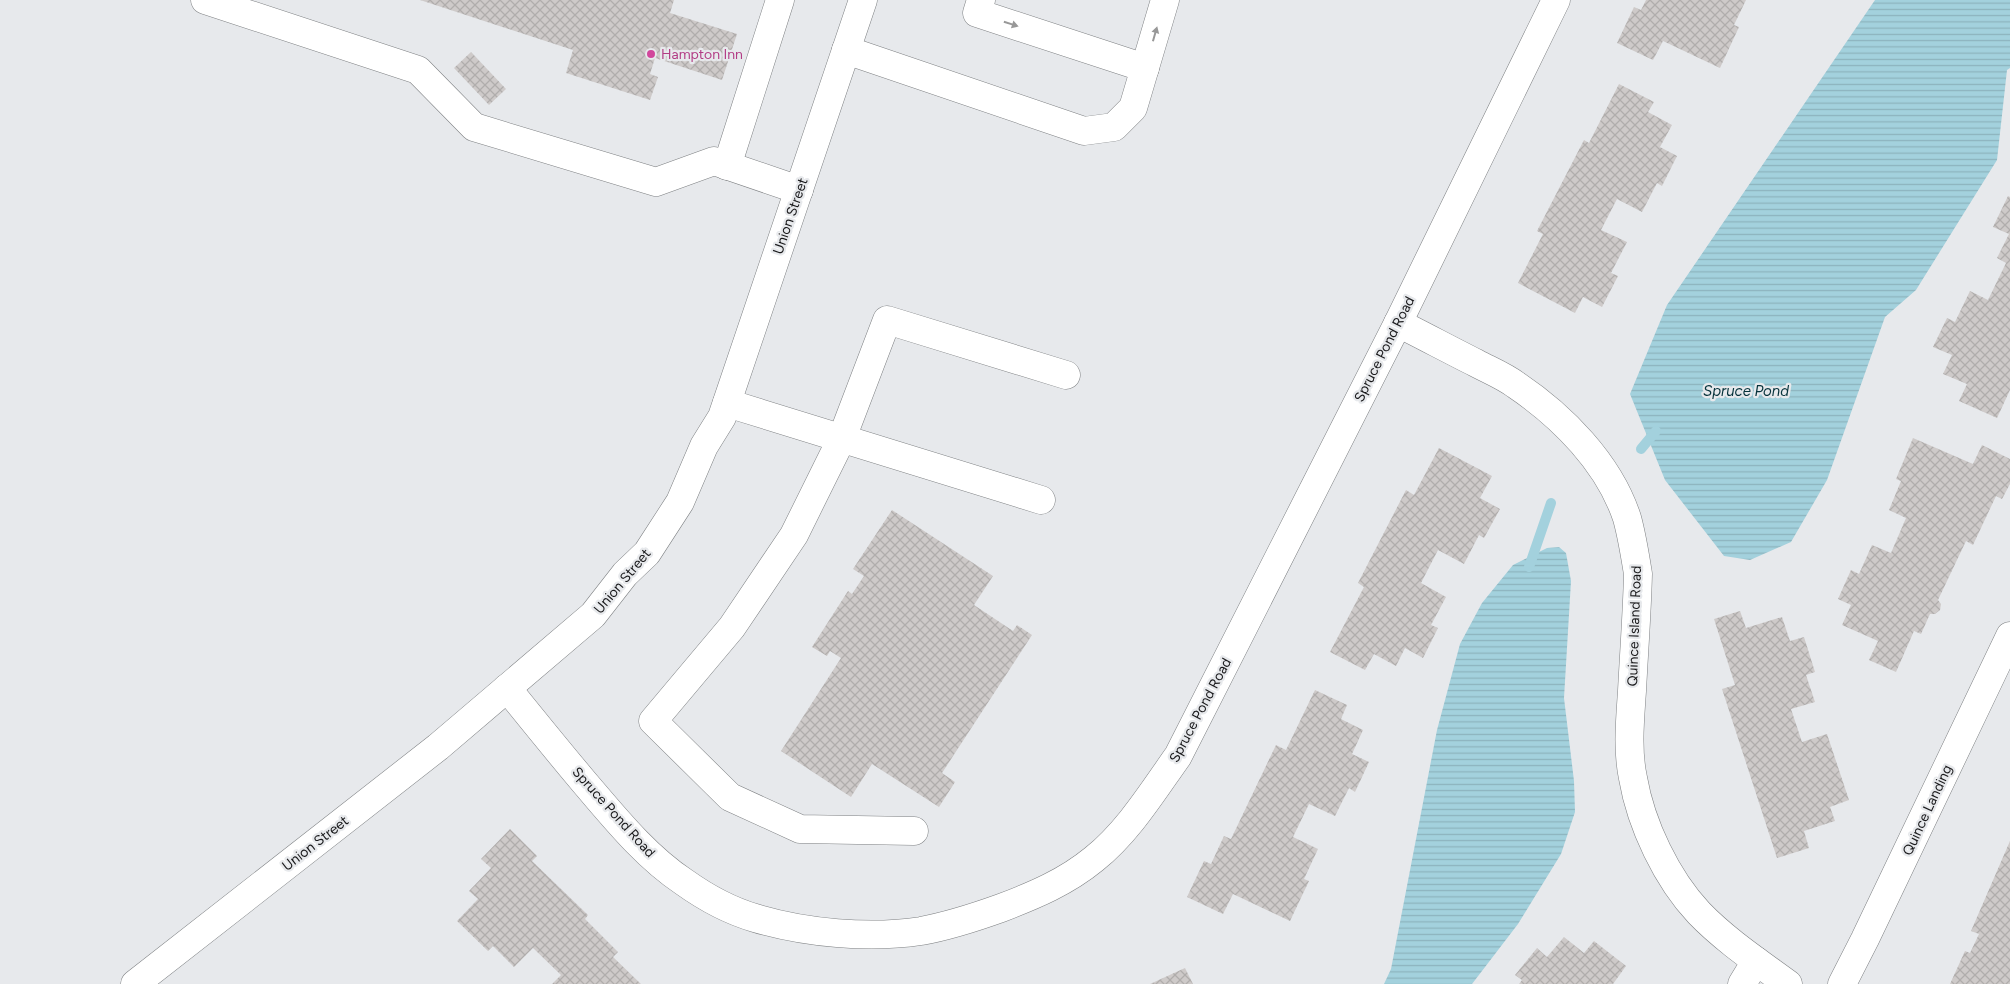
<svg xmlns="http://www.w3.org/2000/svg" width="2010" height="984" viewBox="0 0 2010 984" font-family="Figtree,sans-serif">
	<defs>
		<pattern id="water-rules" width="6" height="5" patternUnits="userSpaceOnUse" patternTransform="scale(1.25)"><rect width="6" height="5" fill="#a3d1dd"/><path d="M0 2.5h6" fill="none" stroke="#8cb3bd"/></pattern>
		<pattern id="building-cross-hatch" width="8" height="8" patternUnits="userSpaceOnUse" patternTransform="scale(1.25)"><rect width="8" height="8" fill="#cecac9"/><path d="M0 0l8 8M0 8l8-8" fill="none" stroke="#b0adac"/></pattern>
	</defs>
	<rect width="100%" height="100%" fill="#e7e9ec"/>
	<g fill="url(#water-rules)">
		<polygon points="1875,0 2010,0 2010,68 2007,70 1997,160 1916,290 1885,317 1827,480 1791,542 1750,560 1724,556 1665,480 1630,394 1667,305"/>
		<polygon points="1559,547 1566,553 1571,581 1564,698 1574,781 1575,812 1561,854 1518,924 1472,984 1384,984 1391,969 1437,730 1460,644 1482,603 1513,565 1547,548"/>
	</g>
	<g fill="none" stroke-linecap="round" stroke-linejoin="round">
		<g stroke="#a3d1dd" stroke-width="10">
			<polyline points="1641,449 1656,431"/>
			<polyline points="1529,567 1551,503"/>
		</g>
	</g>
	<g fill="url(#building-cross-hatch)">
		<polygon points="420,0 674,0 670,13 737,34 722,80 655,58 650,74 658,77 650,100 566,73 573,50"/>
		<polygon points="1646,0 1746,0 1734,25 1739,27 1720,68 1663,41 1653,60 1617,43 1634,7 1641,10"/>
		<polygon points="471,52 506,89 489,105 454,68"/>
		<polygon points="1619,84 1654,102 1648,112 1672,125 1660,147 1677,156 1662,186 1657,183 1642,212 1617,199 1601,230 1627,242 1611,273 1618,276 1602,307 1583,297 1575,313 1518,283 1543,234 1537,231 1584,140 1589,143"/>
		<polygon points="2008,196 2010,197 2010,390 1997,418 1959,401 1967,384 1943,374 1952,355 1933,347 1947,318 1955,322 1970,291 1988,300 2006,263 1997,258 2009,234 1993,227"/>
		<polygon points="1913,438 1973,464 1982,445 2010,459 2010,484 2002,499 1996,496 1973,545 1966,541 1938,600 1941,604 1940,610 1935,614 1930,614 1921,634 1914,631 1896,672 1869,660 1878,641 1842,625 1851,605 1838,599 1851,570 1859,574 1872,545 1891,553 1906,518 1889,510 1901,481 1896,479"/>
		<polygon points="1439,448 1492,476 1480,498 1500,509 1484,538 1479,535 1464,564 1438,550 1421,583 1446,597 1431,625 1438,628 1423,658 1405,648 1396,666 1374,654 1365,670 1330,652 1364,587 1358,583 1406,490 1414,495"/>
		<polygon points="892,510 993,576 974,605 1013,631 1017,625 1032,635 942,773 955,782 939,807 872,764 851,797 781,751 841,658 830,651 827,656 812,647 848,591 852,594 864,576 853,569"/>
		<polygon points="1740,611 1746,628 1782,617 1790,641 1804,637 1815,672 1806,675 1815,702 1791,709 1802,742 1827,734 1849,800 1830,807 1835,821 1804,831 1809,848 1777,858 1722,689 1735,685 1714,619"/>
		<polygon points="1315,690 1347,705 1341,719 1363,730 1352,754 1369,762 1355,792 1349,788 1335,816 1309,804 1293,837 1318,849 1304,879 1309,881 1290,921 1233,894 1223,914 1187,897 1204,861 1211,864 1224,836 1231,839 1276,745 1286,750"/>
		<polygon points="510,829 537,856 532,861 588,915 585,919 618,952 613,957 641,984 552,984 561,975 533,948 514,967 493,946 488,951 457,921 478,899 469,891 491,868 481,859"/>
		<polygon points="2010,841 2010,984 1950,984 1965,951 1970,953 1979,934 1971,931"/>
		<polygon points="1564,937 1584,953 1594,941 1626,966 1613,984 1519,984 1522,980 1515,975 1537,948 1547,957"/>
		<polygon points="1185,968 1193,984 1150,984"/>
	</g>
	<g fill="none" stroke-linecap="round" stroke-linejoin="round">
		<defs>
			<g id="minor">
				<polyline points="205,0 418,70 474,127 656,182 714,161 799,190"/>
				<polyline points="981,0 977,13 1145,68"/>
				<polyline points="846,50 1084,131 1114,127 1133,108 1165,0"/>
				<polyline points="727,166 780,0"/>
				<path d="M1398,323c26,13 52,27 78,40 13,7 28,13 40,22 46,31 93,78 111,133 5,18 8,37 11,56 -1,39 -4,78 -6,117 -2,29 -5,59 1,87 8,47 34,101 66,135 26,27 59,49 89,71"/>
				<polyline points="727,403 1041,500"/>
				<path d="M507,688c25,31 51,63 77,94 30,35 61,74 100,100 21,15 47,29 71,36 50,15 114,21 166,13 27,-5 55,-14 80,-23 34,-13 65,-26 93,-49 34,-27 59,-68 84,-103l220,-433 158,-323"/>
				<polyline points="914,831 800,829 730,797 653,721 732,627 794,535 842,438 887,320 1066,375"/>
				<polyline points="135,984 438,747 593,615 625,574 647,553 680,502 704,446 722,417 863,0"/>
				<polyline points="1742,984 1756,961"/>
				<polyline points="1842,984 1865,939 2010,636"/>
			</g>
		</defs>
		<use href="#minor" stroke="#7e8083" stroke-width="29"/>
		<use href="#minor" stroke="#fff" stroke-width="28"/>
	</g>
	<defs><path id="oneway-solid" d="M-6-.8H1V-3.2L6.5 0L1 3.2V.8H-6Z" transform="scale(1.25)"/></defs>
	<g fill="#989898">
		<use href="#oneway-solid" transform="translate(1011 24) rotate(18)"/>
		<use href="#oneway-solid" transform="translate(1155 34) rotate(-74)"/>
	</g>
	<circle fill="#d1479c" stroke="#e7e9ec" stroke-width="2" cx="651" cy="54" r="5"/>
	<g text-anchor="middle" stroke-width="4.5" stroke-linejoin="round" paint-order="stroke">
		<g font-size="14" fill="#b23c85" stroke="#e7e9ec" text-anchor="start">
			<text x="661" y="59">Hampton Inn</text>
		</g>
		<g font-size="14" fill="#19191b" stroke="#e7e9ec">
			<text transform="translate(790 216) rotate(-71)" y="5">Union Street</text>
			<text transform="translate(1384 349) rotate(-63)" y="5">Spruce Pond Road</text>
			<text transform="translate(622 581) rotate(-50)" y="5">Union Street</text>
			<text transform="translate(1634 626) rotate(-88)" y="5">Quince Island Road</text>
			<text transform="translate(1200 710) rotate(-62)" y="5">Spruce Pond Road</text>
			<text transform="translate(1927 810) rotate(-65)" y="5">Quince Landing</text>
			<text transform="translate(614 812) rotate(48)" y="5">Spruce Pond Road</text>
			<text transform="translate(315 843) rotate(-38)" y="5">Union Street</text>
		</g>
		<g font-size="15" font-style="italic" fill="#06333c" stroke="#e7e9ec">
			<text x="1746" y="396">Spruce Pond</text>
		</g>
	</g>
</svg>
